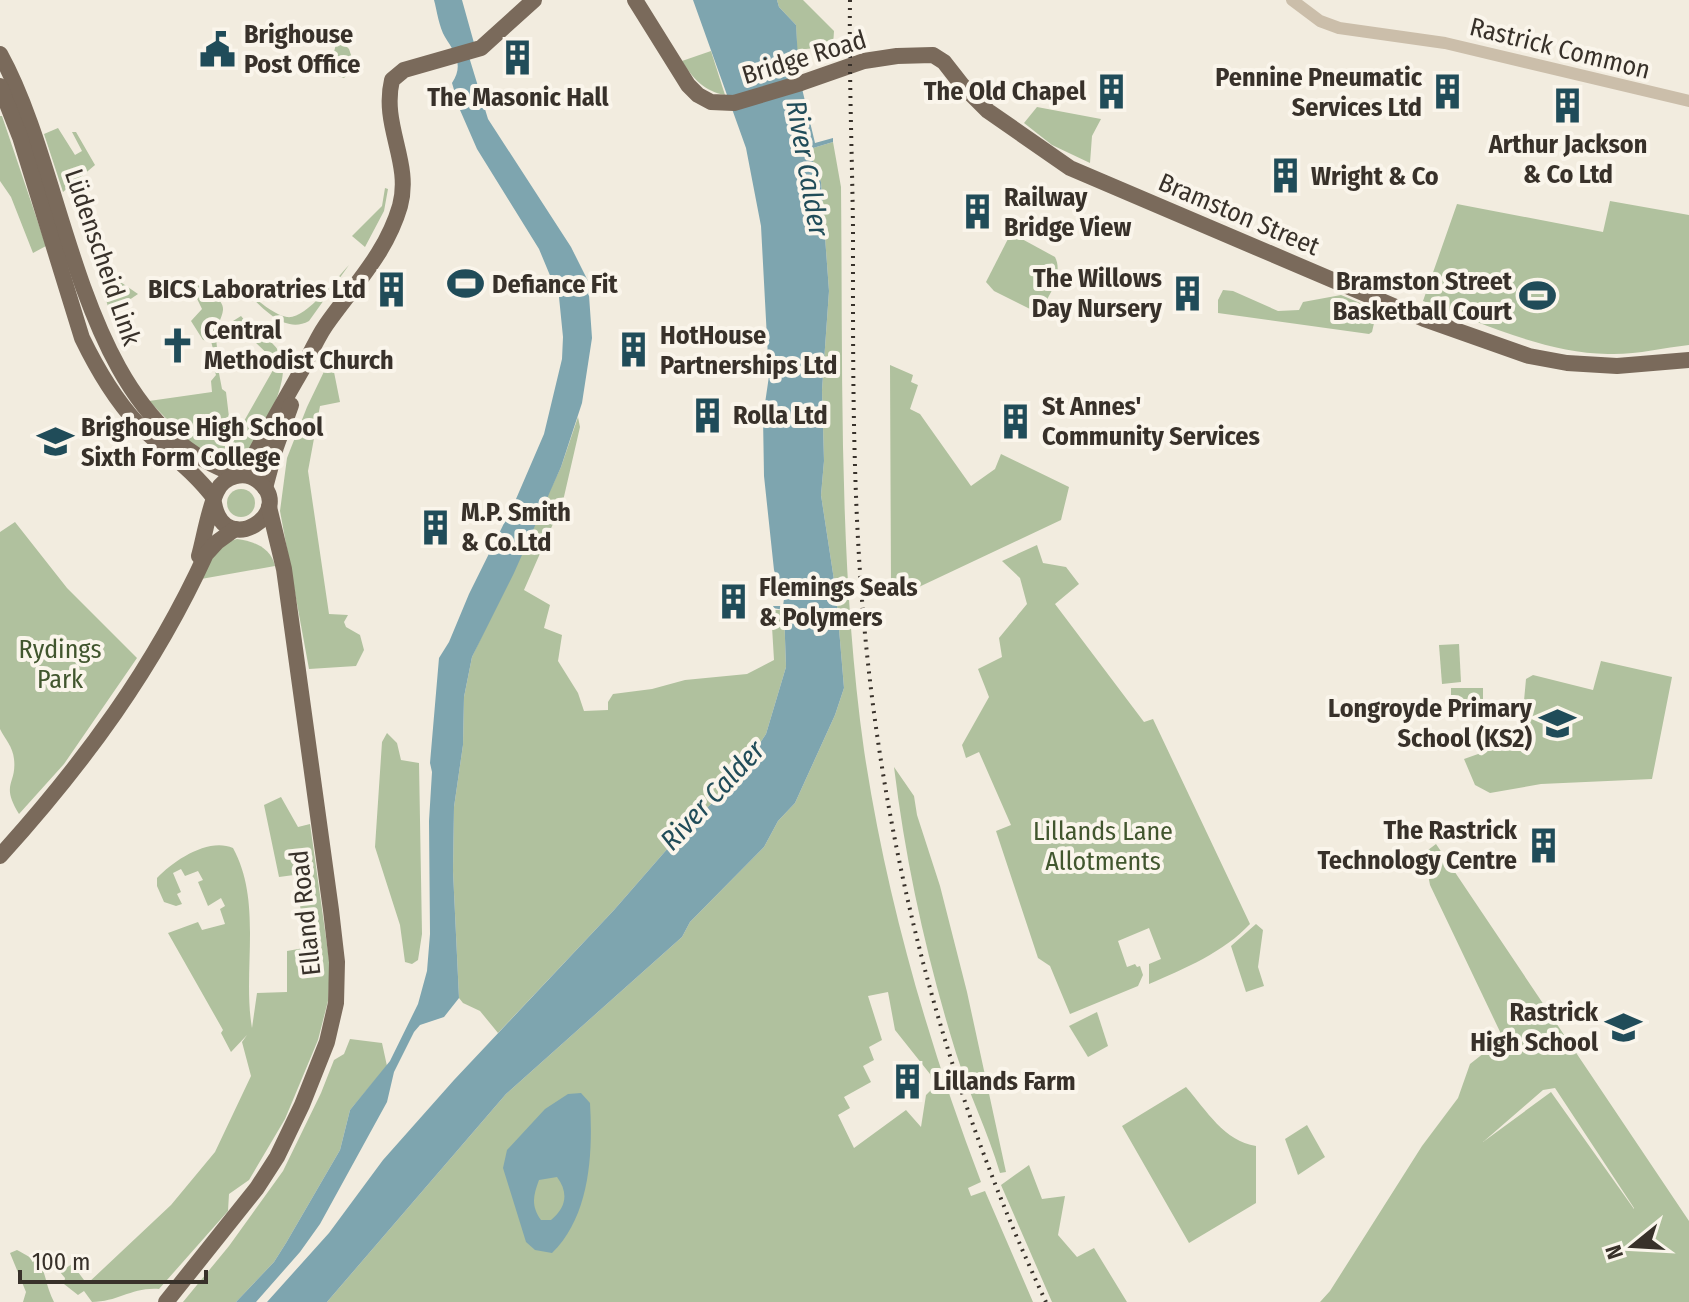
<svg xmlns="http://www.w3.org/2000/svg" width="1689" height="1302" viewBox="0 0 1689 1302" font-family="'Fira Sans Condensed',sans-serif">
	<rect width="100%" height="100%" fill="#f2ecdf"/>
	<g fill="#b0c19e" fill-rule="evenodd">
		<polygon points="777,0 803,0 834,31 833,46 797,50 796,25 779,7"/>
		<polygon points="340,40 349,49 355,67 344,78 333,74 330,68 336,44"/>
		<path d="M711,51l14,44c-21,-4 -32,-16 -43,-34z"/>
		<polygon points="1037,107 1101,119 1092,136 1090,163 1052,145 1024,123"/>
		<polygon points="0,116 2,116 46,246 33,253 11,197 0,181"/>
		<polygon points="58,128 75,155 82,151 72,132 76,132 95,165 63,192 44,134"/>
		<path d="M833,142l8,45c2,188 -3,377 23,563 22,147 64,293 117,432l-13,6 3,8 14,-5 48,111h-706l179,-208 176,-157 8,-15 74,-75 14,-26 17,-18 40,-88 9,-27 -8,-95 -15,-98 3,-34 -2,-71 7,-99 -8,-109 -9,-23 1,-11zM888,992l7,38 35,44 2,15 -6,6 -5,32 -15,-17 -52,38 -16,-33 12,-7 -6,-11 27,-15 -8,-16 11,-6 -5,-13 13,-7 -14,-44z"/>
		<polygon points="385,188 388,189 384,211 365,247 352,236 382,206"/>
		<path d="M1610,201l79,14v130c-27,3 -53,10 -81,9 -64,-1 -126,-31 -185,-53l34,-97 146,28z"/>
		<path d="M1011,233l44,24c9,17 -7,42 -17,56l-44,-22 -8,-9z"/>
		<path d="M349,265l-40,56c-25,14 -48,-15 -65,-31 12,8 29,25 43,27 18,3 49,-38 62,-52z"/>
		<polygon points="97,270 103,270 138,294 110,313"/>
		<path d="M189,282c10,2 36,16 34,28 -1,9 -7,15 -7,25 0,10 3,18 0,26l-5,-20 -8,-1 -12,-19 11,-12z"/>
		<polygon points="1223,290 1233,291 1278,311 1299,310 1303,302 1341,295 1377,310 1372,332 1369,334 1218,313 1218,300"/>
		<path d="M241,316c10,14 27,20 37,34 20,27 -24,94 -37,121l-42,-19 -50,-51 63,-9 -1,-11 5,-6 -2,-6 4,-1 4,21 4,3 5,42 1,4 3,-1 42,-74 -44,-42z"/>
		<polygon points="331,357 340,402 320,406 308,471 329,614 348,615 344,622 346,627 360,635 364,650 356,666 309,669 280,511 287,458 307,407"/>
		<polygon points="890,365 913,375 911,382 918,385 910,409 920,414 971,486 995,469 1001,454 1069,487 1061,520 904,594 891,588"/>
		<polygon points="578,417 580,427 563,501 524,590 550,605 544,628 562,635 558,661 578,693 584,711 608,710 608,702 613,694 652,689 685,680 747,674 774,660 771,610 784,610 786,667 766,734 732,785 689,824 614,910 498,1033 480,1011 463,1003 459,998 453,871 454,807 463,745 464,697 472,657 561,467"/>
		<circle cx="241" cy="503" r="14"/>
		<path d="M15,522l52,66 70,70 -73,106 -45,50c-19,-31 -2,-29 -5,-55 -1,-12 -9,-20 -14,-30v-197z"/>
		<path d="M237,539c17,2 34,9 38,27l-74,13c6,-16 18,-36 36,-40z"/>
		<path d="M1037,545l6,18 23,4 13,17 -24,20 89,118 9,-3 97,205c-26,28 -66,45 -101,60v-20l12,-5 -12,-31 -31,13 9,26 8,-3 2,3 3,-1 3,9 -5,11 -68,28 -20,-48 -12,-8 -42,-127 15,-6 -32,-73 -13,6 -4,-13 27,-48 -11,-28 24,-12 -3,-19 28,-34 -7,-26 -18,-17z"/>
		<polygon points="1459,644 1461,682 1442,684 1439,645"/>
		<polygon points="1601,661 1672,677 1652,779 1541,784 1490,793 1475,785 1464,759 1495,748 1520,744 1526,679 1533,675 1593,690"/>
		<rect x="1451" y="688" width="32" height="17"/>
		<polygon points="387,733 397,743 401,760 419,763 422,934 418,960 412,964 405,962 400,925 375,847 382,742"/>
		<path d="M894,767l20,29 3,19 23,71 27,106 39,180 -6,1c-12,-41 -31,-79 -44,-120 -29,-94 -50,-188 -62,-286z"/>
		<path d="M281,797l17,30 12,-3 20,142 -2,35 -10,39 -33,79 -36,61 -20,14 -1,17 -69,78c-27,-2 -41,13 -67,13l-8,-11 -6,4 -14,-11 1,-6 -5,-6 12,-8 15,20 84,-79 44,-53 36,-76 -9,-34 5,-7 -16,17 -10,-19 2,-3 -55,-97 30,-11 4,8 23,-6 -5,-15 5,-3 -4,-8 -13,8 -10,-24 5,-2 -5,-9 -13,5 -4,-7 -8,4 8,19 -4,2 5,10 -6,2 -12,-4 -7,-16v-8c17,-18 52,-41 76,-30 30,55 9,122 19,180l5,-35 30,-1v-41l17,-3 -3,-37 -7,-36 -15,2 -15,-72z"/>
		<path d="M1436,844l253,377v81h-369l10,-11 92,-145 36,-48 12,-34 33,-26 -73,-153 -6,-32zM1555,1088l79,120v1l-83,-117 -68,50 60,-52z"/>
		<polygon points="1256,924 1263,930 1258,967 1264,986 1246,992 1231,946"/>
		<polygon points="1097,1012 1108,1046 1088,1057 1069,1026"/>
		<polygon points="350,1039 382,1043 387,1066 350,1110 340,1150 286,1243 274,1262 236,1302 183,1302 229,1246 283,1171 321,1093 334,1060 344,1054"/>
		<path d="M1186,1087c21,24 38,54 70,59v57l-67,40 -67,-117z"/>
		<polygon points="1307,1125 1325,1157 1298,1175 1285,1139"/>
		<polygon points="1029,1165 1042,1199 1065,1196 1058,1235 1077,1257 1094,1248 1127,1302 1052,1302 1001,1185"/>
		<path d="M17,1250c36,19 22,21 37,52h-31l3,-10 -16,-39z"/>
	</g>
	<g fill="#7ea5af" fill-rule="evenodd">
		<path d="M434,0h28l12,43 -8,4 22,72 83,128 17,34 4,57 -10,65 -21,64 -47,106 -42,84 -8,40 -1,48 -9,62 -1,64 6,127 -15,19 -24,8 -6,7 -20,40 -7,30 -67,122 -20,28 -44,50h-20l38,-40 12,-19 54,-93 10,-40 40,-49 28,-57 9,-33 3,-37 -1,-113 3,-49 -2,-9 9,-105 10,-16 20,-48 47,-95 28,-65 18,-75 1,-22 -4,-40 -20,-48 -62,-100 -17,-39 -8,-27c12,-18 3,-30 -7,-46 -6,-10 -8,-26 -11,-37z"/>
		<polygon points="693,0 777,0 779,7 796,25 799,76 815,143 833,138 833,142 813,148 812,159 821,182 829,291 822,390 824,461 821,495 836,593 844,688 835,715 795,803 778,821 764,847 690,922 682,937 506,1094 327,1302 267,1302 329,1233 383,1160 454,1080 614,910 689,824 732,785 766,734 786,667 784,610 773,608 773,606 783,606 784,599 774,570 764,476 763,417 769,376 761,226 746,148"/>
		<path d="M581,1093l9,10c3,51 0,113 -38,150l-17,-3 -9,-8 -23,-74 4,-18 38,-41 23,-15zM557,1177c12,16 9,31 -6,43h-10c-10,-14 -8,-24 -2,-40z"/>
	</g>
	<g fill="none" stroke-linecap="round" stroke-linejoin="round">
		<polyline stroke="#cbbeaa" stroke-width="12" points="1292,0 1320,21 1339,28 1445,43 1689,101"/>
		<g stroke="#7a6a5b" stroke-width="16">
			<polyline points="635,0 688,85 698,95 711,102 734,103 801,83 864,61 897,56 933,55 944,62 962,85 988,111 1070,168 1424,319 1529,356 1567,363 1617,366 1689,360"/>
			<path d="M0,54c71,128 77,368 238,421"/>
			<path d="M0,86l20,51 62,201c15,31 32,60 55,85 26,26 55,46 77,75"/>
			<path d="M244,475c18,-36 39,-72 59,-107 7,-14 14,-30 23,-43 28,-40 60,-71 74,-119 12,-44 -19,-80 -8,-126l12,-10 77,-22 53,-48"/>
			<polyline points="265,488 276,447 291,405"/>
			<path d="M199,556c5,-18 10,-49 18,-65 7,-15 28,-21 41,-10 40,31 -34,79 -44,22"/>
			<path d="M0,856c84,-93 154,-188 206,-302l11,-12 18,-13"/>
			<polyline points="166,1302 257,1188 277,1157 302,1105 327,1042 336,1003 337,962 331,910 284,569 269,507"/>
		</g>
		<path stroke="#38312a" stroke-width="4" stroke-dasharray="2 6" stroke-linecap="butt" d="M850,0c-1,76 2,151 3,227 0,136 -1,272 12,407 22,231 82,458 181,668"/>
	</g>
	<defs>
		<symbol id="civic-bare" viewBox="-9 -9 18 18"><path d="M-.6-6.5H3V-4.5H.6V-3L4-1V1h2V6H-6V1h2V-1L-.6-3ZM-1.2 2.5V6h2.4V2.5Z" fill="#204c59" stroke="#faf5eb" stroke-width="2.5" paint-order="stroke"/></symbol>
		<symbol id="building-bare" viewBox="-9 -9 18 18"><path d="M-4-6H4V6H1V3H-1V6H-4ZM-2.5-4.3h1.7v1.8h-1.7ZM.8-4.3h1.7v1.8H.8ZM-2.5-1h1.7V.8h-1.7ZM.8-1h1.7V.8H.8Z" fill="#204c59" stroke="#faf5eb" stroke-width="2.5" paint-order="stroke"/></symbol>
		<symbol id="stadium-bare" viewBox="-9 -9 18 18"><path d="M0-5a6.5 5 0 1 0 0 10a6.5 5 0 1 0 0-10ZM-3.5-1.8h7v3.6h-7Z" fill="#204c59" stroke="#faf5eb" stroke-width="2.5" paint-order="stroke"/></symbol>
		<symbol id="church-bare" viewBox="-9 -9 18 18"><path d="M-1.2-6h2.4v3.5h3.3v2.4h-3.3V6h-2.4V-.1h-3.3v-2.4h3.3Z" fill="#204c59" stroke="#faf5eb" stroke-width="2.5" paint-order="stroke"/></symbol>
		<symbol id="university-bare" viewBox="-9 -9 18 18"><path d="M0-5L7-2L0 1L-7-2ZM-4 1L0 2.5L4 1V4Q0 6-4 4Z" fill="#204c59" stroke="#faf5eb" stroke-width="2.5" paint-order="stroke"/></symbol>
		<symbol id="school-bare" viewBox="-9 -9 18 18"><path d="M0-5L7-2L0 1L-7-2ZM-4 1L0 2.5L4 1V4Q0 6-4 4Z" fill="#204c59" stroke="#faf5eb" stroke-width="2.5" paint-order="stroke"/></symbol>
	</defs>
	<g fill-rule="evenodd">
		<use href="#civic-bare" x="192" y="24" width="51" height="51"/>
		<use href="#building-bare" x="492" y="32" width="51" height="51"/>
		<use href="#building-bare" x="1086" y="66" width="51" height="51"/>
		<use href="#building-bare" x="1422" y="66" width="51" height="51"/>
		<use href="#building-bare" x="1542" y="80" width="51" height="51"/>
		<use href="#building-bare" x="1260" y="150" width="51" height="51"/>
		<use href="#building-bare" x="952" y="186" width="51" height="51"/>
		<use href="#stadium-bare" x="440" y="258" width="51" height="51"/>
		<use href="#building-bare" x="366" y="264" width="51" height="51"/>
		<use href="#building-bare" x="1162" y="268" width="51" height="51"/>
		<use href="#stadium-bare" x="1512" y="270" width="51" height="51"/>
		<use href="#church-bare" x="152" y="320" width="51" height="51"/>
		<use href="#building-bare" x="608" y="324" width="51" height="51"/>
		<use href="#building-bare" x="682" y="390" width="51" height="51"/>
		<use href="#building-bare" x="990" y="396" width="51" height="51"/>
		<use href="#university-bare" x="30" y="416" width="51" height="51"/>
		<use href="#building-bare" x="410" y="502" width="51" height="51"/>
		<use href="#building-bare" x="708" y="576" width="51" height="51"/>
		<use href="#school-bare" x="1532" y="698" width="51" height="51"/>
		<use href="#building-bare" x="1518" y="820" width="51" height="51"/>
		<use href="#school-bare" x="1598" y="1002" width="51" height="51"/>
		<use href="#building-bare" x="882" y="1056" width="51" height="51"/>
	</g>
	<g text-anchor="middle" stroke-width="8" stroke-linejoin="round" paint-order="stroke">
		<g font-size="26" font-weight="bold" fill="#38312a" stroke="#faf5eb" text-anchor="start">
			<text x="244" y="43">Brighouse<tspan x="244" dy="30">Post Office</tspan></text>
			<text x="1422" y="86" text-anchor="end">Pennine Pneumatic<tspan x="1422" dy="30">Services Ltd</tspan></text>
			<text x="1086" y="100" text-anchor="end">The Old Chapel</text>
			<text x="518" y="106" text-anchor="middle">The Masonic Hall</text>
			<text x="1568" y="153" text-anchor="middle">Arthur Jackson<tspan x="1568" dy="30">&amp; Co Ltd</tspan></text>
			<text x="1311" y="185">Wright &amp; Co</text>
			<text x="1004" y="206">Railway<tspan x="1004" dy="30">Bridge View</tspan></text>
			<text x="1162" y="287" text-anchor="end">The Willows<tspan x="1162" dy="30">Day Nursery</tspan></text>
			<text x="1512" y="290" text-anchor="end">Bramston Street<tspan x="1512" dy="30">Basketball Court</tspan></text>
			<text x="492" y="293">Defiance Fit</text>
			<text x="366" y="298" text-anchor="end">BICS Laboratries Ltd</text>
			<text x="204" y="339">Central<tspan x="204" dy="30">Methodist Church</tspan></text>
			<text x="660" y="344">HotHouse<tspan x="660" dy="30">Partnerships Ltd</tspan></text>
			<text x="1042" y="415">St Annes'<tspan x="1042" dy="30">Community Services</tspan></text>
			<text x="733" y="424">Rolla Ltd</text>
			<text x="81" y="436">Brighouse High School<tspan x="81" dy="30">Sixth Form College</tspan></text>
			<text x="461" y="521">M.P. Smith<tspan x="461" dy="30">&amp; Co.Ltd</tspan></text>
			<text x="759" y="596">Flemings Seals<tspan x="759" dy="30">&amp; Polymers</tspan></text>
			<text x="1532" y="717" text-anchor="end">Longroyde Primary<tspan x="1532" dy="30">School (KS2)</tspan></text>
			<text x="1517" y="839" text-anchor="end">The Rastrick<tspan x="1517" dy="30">Technology Centre</tspan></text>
			<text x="1598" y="1021" text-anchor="end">Rastrick<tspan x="1598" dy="30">High School</tspan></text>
			<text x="933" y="1090">Lillands Farm</text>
		</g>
		<g font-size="26" fill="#38312a" stroke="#faf5eb">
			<text transform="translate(1560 48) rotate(14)" y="9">Rastrick Common</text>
			<text transform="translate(804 57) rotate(-17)" y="9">Bridge Road</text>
			<text transform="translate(1239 214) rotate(23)" y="9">Bramston Street</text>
			<text transform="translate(103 257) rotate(71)" y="9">Lüdenscheid Link</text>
			<text transform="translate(305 913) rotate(-96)" y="9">Elland Road</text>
		</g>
		<g font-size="26" fill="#41562e" stroke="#faf5eb">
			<text x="60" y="658">Rydings<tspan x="60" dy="30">Park</tspan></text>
			<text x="1103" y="840">Lillands Lane<tspan x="1103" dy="30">Allotments</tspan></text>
		</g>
		<g font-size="28" font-style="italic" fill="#204c59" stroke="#faf5eb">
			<text transform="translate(808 168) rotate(80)" y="10">River Calder</text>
			<text transform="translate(712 795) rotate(-47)" y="10">River Calder</text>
		</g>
	</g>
	<g transform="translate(1633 1246) rotate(252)" stroke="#faf5eb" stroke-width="6" paint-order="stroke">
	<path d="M0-6L14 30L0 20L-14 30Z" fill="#38312a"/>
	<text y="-12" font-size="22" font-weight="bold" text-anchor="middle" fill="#38312a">N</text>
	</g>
	<path d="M20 1270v12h186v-12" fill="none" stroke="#38312a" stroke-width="4"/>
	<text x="32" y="1270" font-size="24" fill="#38312a" stroke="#faf5eb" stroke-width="6" paint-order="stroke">100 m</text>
</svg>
